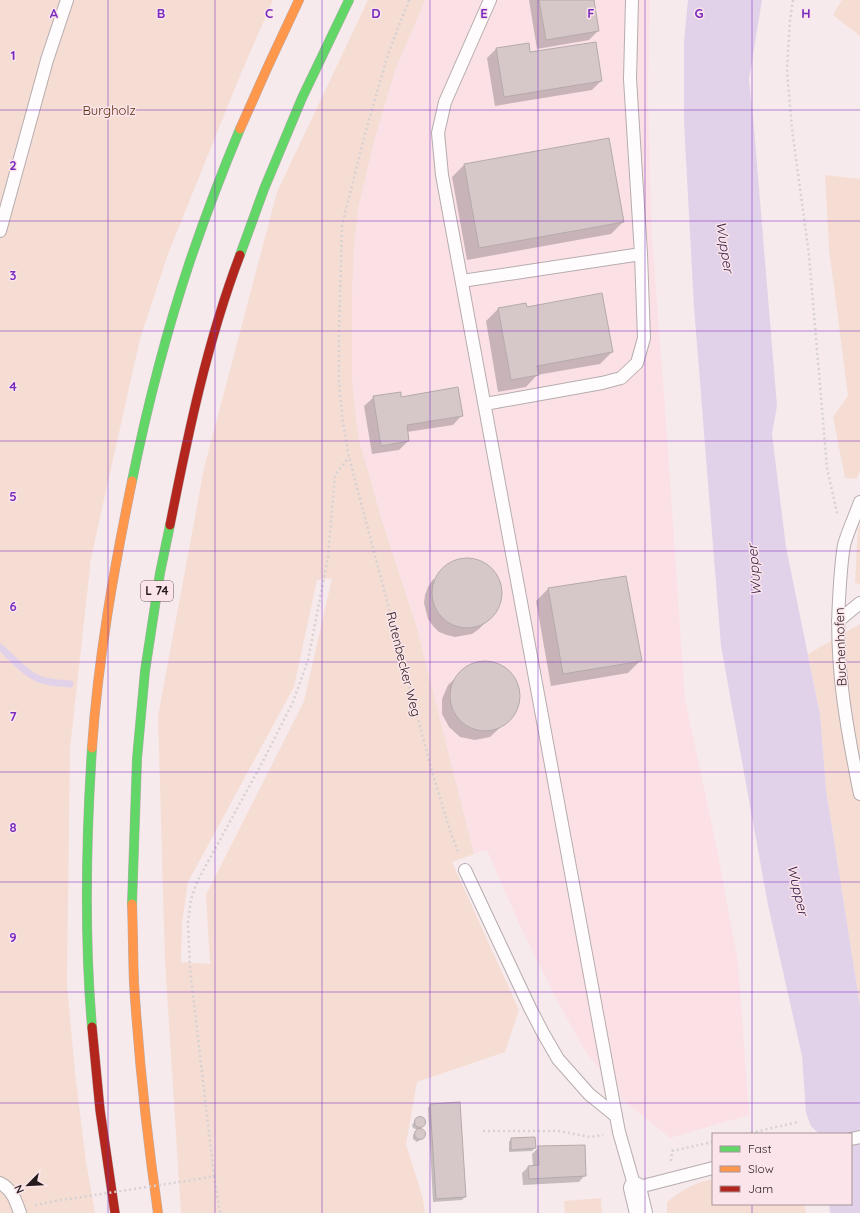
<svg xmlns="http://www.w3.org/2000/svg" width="860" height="1213" viewBox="0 0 860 1213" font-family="Quicksand,sans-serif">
	<rect width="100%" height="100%" fill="#f7eaed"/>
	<polygon fill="#fbe1e6" points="425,0 650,0 648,97 652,236 665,407 685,699 716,844 738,962 749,1115 670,1138 622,1099 584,1049 559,1004 521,928 487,850 474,854 417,628 383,524 358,436 352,380 352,296 354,248 358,209 375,138 395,71"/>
	<g fill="#f5ddd4" fill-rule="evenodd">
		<polygon points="0,0 273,0 242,71 168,254 140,339 91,558 70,749 67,985 75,1072 86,1161 95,1213 0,1213"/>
		<path d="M368,0h57l-30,71 -20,67 -17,71 -4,39 -2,48v84l6,56 25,88 34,104 57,226 -22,8 67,148 -14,42 -88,30 -11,62 17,55 2,14h-244l-16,-251 -7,-246 46,-248 73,-276zM332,578l-28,123 -98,194 4,69 -29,-2 1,-39 6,-41 106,-195 23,-107z"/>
		<polygon points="842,0 860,0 860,36 833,15"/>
		<polygon points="825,175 860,179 860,470 857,479 845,478 833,417 848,396 829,249"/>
		<polygon points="860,525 860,585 855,582 858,529"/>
		<polygon points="860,624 860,1006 826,789 820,714 808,654"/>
		<path d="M713,1179v25h91l2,9h-139v-11c13,-11 28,-20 46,-23z"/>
		<polygon points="601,1198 602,1213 565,1213 564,1201"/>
	</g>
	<polygon fill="#e2d2e9" points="688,0 762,0 749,79 754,128 777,406 772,434 786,547 820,714 826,789 860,1006 860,1213 830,1213 829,1204 851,1204 851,1134 819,1134 811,1126 806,1113 802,1056 768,905 721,646 694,307 684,123 684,41"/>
	<g fill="#0003">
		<polygon points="529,0 593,0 598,31 589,40 537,49"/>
		<polygon points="496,49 530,53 601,81 592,90 495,106 487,58"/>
		<polygon points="464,165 623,222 611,234 467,260 452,177"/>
		<polygon points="526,308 612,352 600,364 537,375 526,387 498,392 486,321 498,309"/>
		<polygon points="374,397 401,398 462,415 453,425 407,432 408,441 399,450 372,454 364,406"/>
		<polygon points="465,559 474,560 481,562 494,573 501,589 499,605 495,613 479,629 472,634 455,637 447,635 439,632 433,626 428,619 424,603 425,595 428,587 433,579 435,581 443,570 449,565 457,561"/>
		<polygon points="626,577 640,661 628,673 551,686 536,601 548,589"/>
		<polygon points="477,663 492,663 506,669 515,681 519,696 516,711 511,717 490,737 475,740 460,737 449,727 442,714 442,699 448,685 464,670"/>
		<polygon points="430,1105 465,1197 462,1200 433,1202 428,1108"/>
		<polygon points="420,1117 424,1121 423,1125 419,1129 423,1130 425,1133 424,1137 417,1142 413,1139 413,1135 418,1130 413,1128 412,1125 417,1119"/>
		<polygon points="534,1138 535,1148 532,1151 509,1152 509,1142 511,1139"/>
		<polygon points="539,1147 585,1175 579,1182 523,1185 522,1173 528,1167 533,1167 532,1154"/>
	</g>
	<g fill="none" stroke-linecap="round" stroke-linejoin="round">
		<path stroke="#e2d2e9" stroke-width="7" d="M0,647c11,10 26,27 39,32 10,4 20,4 31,5"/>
	</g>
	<g fill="#d6c8c9" stroke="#b5aaab">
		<polygon points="539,0 594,0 599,31 546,40"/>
		<polygon points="596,42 602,81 504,97 496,48 529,43 530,52"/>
		<polygon points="609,138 624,222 479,248 464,164"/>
		<polygon points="602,293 613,352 537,366 539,375 511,380 498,308 526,303 527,307"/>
		<polygon points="458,387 463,416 407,425 409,441 381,446 373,396 401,392 401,397"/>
		<circle cx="467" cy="593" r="35"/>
		<polygon points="626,576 642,661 563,674 548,588"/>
		<circle cx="485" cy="696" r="35"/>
		<polygon points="460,1102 466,1197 436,1199 430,1104"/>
		<circle cx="420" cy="1122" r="5.5"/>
		<circle cx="420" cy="1134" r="5.5"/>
		<polygon points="535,1137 536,1148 511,1150 511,1138"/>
		<polygon points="585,1145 586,1176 529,1179 528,1166 539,1165 538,1146"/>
	</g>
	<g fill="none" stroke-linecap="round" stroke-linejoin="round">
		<defs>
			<g id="lane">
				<polyline points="490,0 445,102 438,133 442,175 616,1116"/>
				<polyline points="0,231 47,60 67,0"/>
				<polyline points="462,281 641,254"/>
				<polyline points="485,404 602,383 621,378 637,363 644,338 641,254 630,79 632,0"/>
				<path d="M860,502c-5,14 -12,29 -16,43 -3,18 -4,37 -5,55 -4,66 8,130 21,194"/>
				<polyline points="838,621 860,603"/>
				<polyline points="465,870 530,1008 543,1033 558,1059 589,1094 616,1116 619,1132 635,1188 713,1168"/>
				<polyline points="851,1139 860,1137"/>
				<path d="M0,1183c12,6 16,18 20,30"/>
			</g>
			<polyline id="street" points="635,1188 641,1213"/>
			<g id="fast">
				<polyline points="240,255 264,189 302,98 349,0"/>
				<path d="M132,481c15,-74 34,-148 58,-220 15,-44 32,-89 50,-132"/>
				<polyline points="132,904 137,759 145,671 160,573 170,525"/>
				<path d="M92,1027c-8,-93 -6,-186 0,-279"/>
			</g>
			<g id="slow">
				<polyline points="240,129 269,64 299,0"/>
				<path d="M92,748c6,-90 22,-179 40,-267"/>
				<path d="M132,904c1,26 1,53 2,79 5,77 13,154 24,230"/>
			</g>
			<g id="jam">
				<path d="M170,525c18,-91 37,-183 70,-270"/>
				<polyline points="92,1027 100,1110 115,1213"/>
			</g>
		</defs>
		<use href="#lane" stroke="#b7acae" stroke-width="14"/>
		<use href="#street" stroke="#b7acae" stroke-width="24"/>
		<use href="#fast" stroke="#b7acae" stroke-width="10"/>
		<use href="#slow" stroke="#b7acae" stroke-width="10"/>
		<use href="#jam" stroke="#b7acae" stroke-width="10"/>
		<g stroke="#d6d1d3" stroke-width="2.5" stroke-dasharray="2 3" stroke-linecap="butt">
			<polyline points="409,0 388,54 365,134 342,225 339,333 339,383 343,423 349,457 431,768 451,834 459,854"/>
			<polyline points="793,0 790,20 787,70 792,129 809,255 827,468 837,513"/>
			<polyline points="483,1131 559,1131 590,1137 603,1135"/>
			<polyline points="746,1134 798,1122"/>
			<polyline points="671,1161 672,1151 713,1142"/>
			<polyline points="214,1176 220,1213"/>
			<polyline points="199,1179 214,1176 190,969 188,922 191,899 198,880 262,763 293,702 308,660 328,557 335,475 349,457"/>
			<polyline points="35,1205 55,1201"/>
		</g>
		<use href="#lane" stroke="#fefcfc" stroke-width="12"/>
		<use href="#street" stroke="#fefcfc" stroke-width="22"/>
		<use href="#fast" stroke="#63d668" stroke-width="9"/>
		<use href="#slow" stroke="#ff974d" stroke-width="9"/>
		<use href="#jam" stroke="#b3261e" stroke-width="9"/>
		<polyline stroke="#d6d1d3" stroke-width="2.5" stroke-dasharray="2 3" stroke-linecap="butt" points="55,1201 199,1179"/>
	</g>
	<path fill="none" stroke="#7b2cbf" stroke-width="1" stroke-opacity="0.55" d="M108,0v1213M215,0v1213M322,0v1213M430,0v1213M538,0v1213M645,0v1213M752,0v1134M0,110h860M0,221h860M0,331h860M0,441h860M0,551h860M0,662h860M0,772h860M0,882h860M0,992h860M0,1103h860M752,1204v9"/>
	<g text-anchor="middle" stroke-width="3" stroke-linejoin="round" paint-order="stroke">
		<rect fill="#fce5ea" stroke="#66585a" stroke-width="1" x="141" y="581" width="32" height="20" rx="3"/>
		<g font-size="12" font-weight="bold" fill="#251b1d">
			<text x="157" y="595">L 74</text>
		</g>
		<g font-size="13" fill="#582c0b" stroke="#fce5ea">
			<text x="109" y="115">Burgholz</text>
		</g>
		<g font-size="13" fill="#251b1d" stroke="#fce5ea">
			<text transform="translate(840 647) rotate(-92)" y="5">Buchenhofen</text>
			<text transform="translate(404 664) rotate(76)" y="5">Rutenbecker Weg</text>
		</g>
		<g font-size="14" font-style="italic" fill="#361c45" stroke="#fce5ea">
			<text transform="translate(725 247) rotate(81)" y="5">Wupper</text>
			<text transform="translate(754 570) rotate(-95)" y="5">Wupper</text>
			<text transform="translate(798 890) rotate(77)" y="5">Wupper</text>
		</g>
	</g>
	<g font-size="13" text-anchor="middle" font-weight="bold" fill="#7b2cbf" stroke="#fce5ea" stroke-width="3" stroke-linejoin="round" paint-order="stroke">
		<text x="54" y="18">A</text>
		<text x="161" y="18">B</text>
		<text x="269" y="18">C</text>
		<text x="376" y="18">D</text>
		<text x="484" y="18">E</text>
		<text x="591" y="18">F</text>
		<text x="699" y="18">G</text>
		<text x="806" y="18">H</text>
		<text x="13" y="60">1</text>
		<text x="13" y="170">2</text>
		<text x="13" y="280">3</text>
		<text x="13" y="391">4</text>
		<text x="13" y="501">5</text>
		<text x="13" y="611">6</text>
		<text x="13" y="721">7</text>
		<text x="13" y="832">8</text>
		<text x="13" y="942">9</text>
	</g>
	<rect x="712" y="1133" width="140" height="72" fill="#fce5ea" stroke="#a69498"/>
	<rect x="720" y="1146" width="20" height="6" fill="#63d668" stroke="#a69498"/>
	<text x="748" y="1153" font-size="12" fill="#251b1d">Fast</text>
	<rect x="720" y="1166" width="20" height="6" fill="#ff974d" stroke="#a69498"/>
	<text x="748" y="1173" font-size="12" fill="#251b1d">Slow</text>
	<rect x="720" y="1186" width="20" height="6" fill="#b3261e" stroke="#a69498"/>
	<text x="748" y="1193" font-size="12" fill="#251b1d">Jam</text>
	<g transform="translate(28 1185) rotate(246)" stroke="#fce5ea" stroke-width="3" paint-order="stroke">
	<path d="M0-3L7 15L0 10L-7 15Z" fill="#251b1d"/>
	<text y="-6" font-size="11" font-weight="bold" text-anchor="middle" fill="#251b1d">N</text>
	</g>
</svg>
